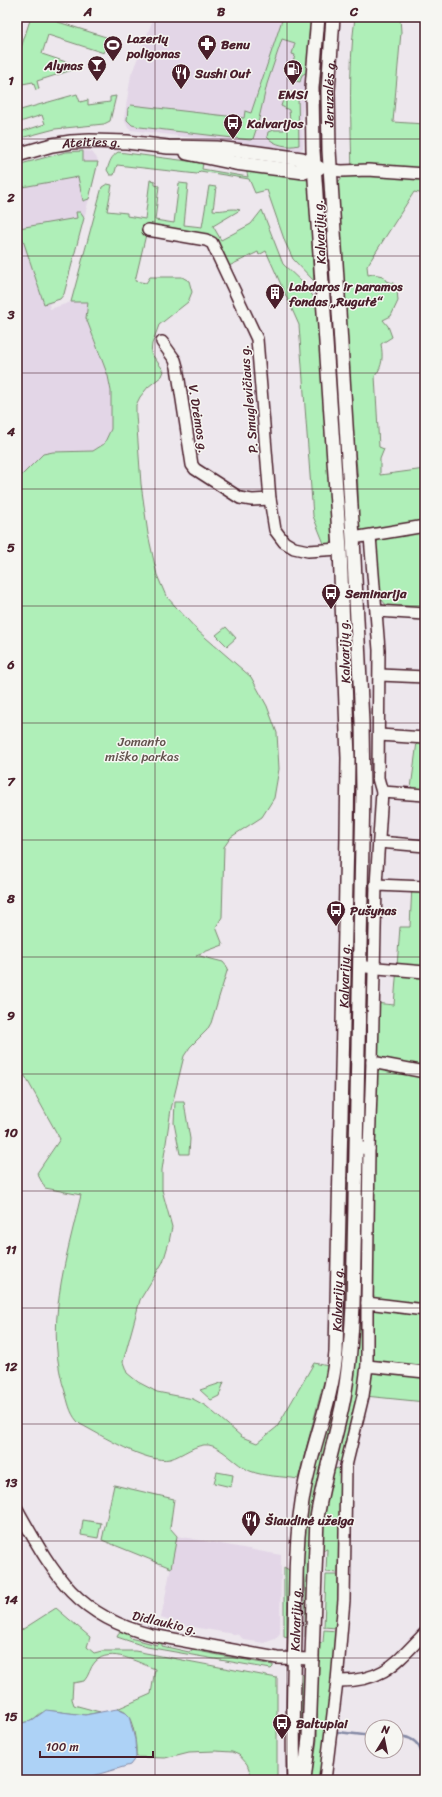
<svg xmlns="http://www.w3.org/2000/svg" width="442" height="1797" viewBox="0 0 442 1797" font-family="Sriracha,sans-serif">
	<rect width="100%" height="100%" fill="#ede7ed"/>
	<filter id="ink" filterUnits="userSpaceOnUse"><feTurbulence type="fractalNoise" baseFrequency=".025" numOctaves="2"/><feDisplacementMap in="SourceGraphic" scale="8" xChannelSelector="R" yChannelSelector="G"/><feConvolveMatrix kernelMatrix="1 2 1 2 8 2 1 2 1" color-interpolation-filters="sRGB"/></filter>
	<g filter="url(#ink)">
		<g fill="#e3d6e7">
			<polygon points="154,17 313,17 308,79 302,114 303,148 295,153 250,145 131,130 128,128 124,119 131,75"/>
			<polygon points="87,151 92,152 96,157 98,161 97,169 64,294 60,299 49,304 50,309 71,302 88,301 86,318 108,376 111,391 111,429 104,444 93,451 53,452 43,454 20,477 17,478 17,165 66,152"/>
			<polygon points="177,1536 281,1555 280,1633 275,1639 264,1643 244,1640 239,1635 182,1625 161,1618"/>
		</g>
		<g fill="#afefb8" stroke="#7c8772">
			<polygon points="31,17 56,17 55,21 109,38 104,53 48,35 42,54 69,63 72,70 37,81 39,89 36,90 33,82 17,85 17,60"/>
			<polygon points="283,17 313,17 309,71 302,75 300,82 289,79 295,55 292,54 295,43 282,39 267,84 257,127 253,139 250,140 140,127 132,125 127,120 128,108 131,105 244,118 245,111 251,113"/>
			<polygon points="322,17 328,17 323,148 322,115 318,89"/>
			<path d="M355,17h45l1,15 -8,90 32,2v70l-11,-2 -47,74 1,9 5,-1 10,2 3,5 7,2 4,6 1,12 -7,15 -8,4 5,6 4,11 -11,7c2,12 2,22 -6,32l4,71 5,2 -4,10v16l45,-6v52l-61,11 -8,-1c0,-11 2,-21 2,-31 0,-24 -1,-46 -8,-68l-13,-248 5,-7 10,-2c-1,-53 -4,-106 3,-158z"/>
			<path d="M286,91l12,3 1,51c-11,3 -25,0 -32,-8l1,-5 5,-2h11l6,-9 -1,-11 -8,-4z"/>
			<polygon points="77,94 80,102 88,100 88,105 110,102 110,97 116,96 110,121 104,124 55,129 17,139 17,133 45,124 42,115 17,123 17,111"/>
			<polygon points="83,151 83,162 98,162 89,199 83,201 78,177 17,188 17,165 66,152"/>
			<path d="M118,152l85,11 -1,6 46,8 -2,-8 61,11c12,11 4,43 5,58 0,14 1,29 2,43l-21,-22 -8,-17 -18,-52 -12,3 -6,-14 -49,-8 -3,3 -80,-9 -3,10h-4l-3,-5c3,-9 4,-13 11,-18z"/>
			<path d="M150,180l5,1v4l4,1 -4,34 19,3 5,-40 9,1 -4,41 18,2 7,-41 7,1 -3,23c10,2 18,-3 27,0l-27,16 8,14 30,-16 11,-14 21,54 22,21 12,17 13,184 2,55 -7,5 -12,-30 -14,-191 -33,-74 -7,4 -1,-3 -29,14 -12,-24 -69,-16 -13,55 11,2 4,-6h32l7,4 3,11 -4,10 -29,23 -7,19 -1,9 13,18 -2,5 -14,11 -8,10 -4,8v9l5,70 7,50 9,41 9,21 32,35 53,46 16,29 10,27 2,36 -5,29 -12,19 -31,20 -7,10 -2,70 -6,10 7,18 -27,10 27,7 5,6 -17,55 -4,7 -17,17 -6,9 -13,53 -9,61v20l10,37 -3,15 -6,20 -23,38 -17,62 4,11 11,9 19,10 36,7 13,7 36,31 15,6 20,-16 37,-64 14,3 -30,113c-16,-3 -33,-2 -48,-8 -14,-6 -28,-24 -41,-26 -13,-2 -27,11 -39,14 -23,5 -69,-24 -90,-35 -9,-8 -11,-18 -14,-29 -23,-66 0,-135 15,-200l-36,-7 -8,-15 23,-34 -35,-63 -8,-4v-594l3,-1 23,-23 10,-2 40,-1 11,-7 7,-15v-38l-3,-15 -22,-58 2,-16h-17l31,-115 5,-3 5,1 -5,26 20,2v3l18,3z"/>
			<polygon points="322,194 323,194 326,242 330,260 331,294 329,294"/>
			<polygon points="76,212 80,212 84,218 64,294 60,299 44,304 19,228 77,218"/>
			<polygon points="332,302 333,303 347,521 345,521 343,490 339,474 329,303"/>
			<polygon points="425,530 425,609 387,606 381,599 376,544 379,538"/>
			<polygon points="346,577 350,589 357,716 357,872 350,872"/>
			<polygon points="226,627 236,638 227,646 216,635"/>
			<polygon points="418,734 425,734 425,797 410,796"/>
			<polygon points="424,844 425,844 425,1402 365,1396 375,1003 394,1005 400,927 410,927 412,885 421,885"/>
			<polygon points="350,880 356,880 353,1021 349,1021"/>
			<polygon points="372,880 372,962 364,962 365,881"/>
			<polygon points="365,972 367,972 364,1145 362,1145"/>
			<polygon points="349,1034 348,1090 352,1125 347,1340 345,1342 342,1342"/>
			<polygon points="175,1102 184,1102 190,1139 189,1154 180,1154 174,1123"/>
			<polygon points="362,1155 364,1155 361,1297 364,1298 363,1372 342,1461 339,1462 334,1457"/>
			<polygon points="341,1364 342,1364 337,1391 336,1411 308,1637 305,1637 305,1595 302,1553 308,1499"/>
			<polygon points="224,1382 219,1396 211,1400 200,1390"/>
			<polygon points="338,1468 342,1474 338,1573 326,1572 327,1549 322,1551 323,1514 331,1470"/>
			<polygon points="217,1472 233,1475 231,1487 214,1483"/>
			<polygon points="114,1485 174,1499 170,1528 177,1536 171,1568 102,1540"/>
			<polygon points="83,1520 101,1523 98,1538 81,1535"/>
			<polygon points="284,1567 289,1570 288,1637 284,1636"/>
			<polygon points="326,1575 338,1575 338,1598 340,1599 336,1628 324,1627"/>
			<path d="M56,1608l34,29 -3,10 7,6 8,-2h33l142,27v102h-24l-6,-16 -8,-9 -7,-3 -17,-1 -26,1 -24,6 -29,-1c1,-10 -2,-37 -10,-44 -2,-2 -6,-3 -9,-4l34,-15 4,-25c-16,-6 -45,-23 -60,-7 -5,5 -6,14 -11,19l-11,2 -1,16 2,6 26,7 -15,3 -33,-4 -11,2 -10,8 -14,3v-91z"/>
			<polygon points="324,1630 338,1631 322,1780 311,1780 317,1740 318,1645 323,1642"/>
			<polygon points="120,1631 129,1634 130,1638 157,1645 159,1641 162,1642 162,1646 189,1652 192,1650 273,1665 273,1667 271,1669 147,1647 117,1637"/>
			<polygon points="300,1671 303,1674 303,1744 300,1780 298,1674"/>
		</g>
		<polygon fill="#add2f6" stroke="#858aa5" points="117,1709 126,1713 129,1716 135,1740 136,1757 130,1765 79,1780 17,1780 17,1724 31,1721 46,1710 85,1715"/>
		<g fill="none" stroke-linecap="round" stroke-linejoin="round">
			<g stroke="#858aa5" stroke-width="2.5">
				<polyline points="338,1732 372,1736"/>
				<path d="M396,1736c26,0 27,18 29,38"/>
			</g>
			<defs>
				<g id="minor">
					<polyline points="331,170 342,171 368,170 425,174"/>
					<polyline points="148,230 206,240 212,243 257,339 270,499 275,530 284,542 294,548 308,551 340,549"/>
					<polyline points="162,342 175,360 177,367 192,465 195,469 240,498 252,500 270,499"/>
					<polyline points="370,536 379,650 378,778 382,792 376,885 372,1062"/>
					<polyline points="353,538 425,526"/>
					<polyline points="377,611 425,614"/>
					<polyline points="380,675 425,677"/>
					<polyline points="379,735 425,738"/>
					<polyline points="382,792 425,795"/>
					<polyline points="379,842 425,846"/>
					<polyline points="376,885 425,887"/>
					<polyline points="366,967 425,972"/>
					<polyline points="362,1148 369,1149 372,1062 425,1072"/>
					<polyline points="367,1303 369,1149"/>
					<polyline points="367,1366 367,1303 425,1310"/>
					<path d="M17,1509c36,64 58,107 135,126l125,23 36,1"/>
					<path d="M337,1681c46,1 59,-18 88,-48"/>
					<polyline points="325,1780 337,1681 344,1600 346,1466 363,1396 367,1366 425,1372"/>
				</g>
				<g id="major">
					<polyline points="187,153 235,163 304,172 315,167"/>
					<path id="s1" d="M17,155l35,-10 19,-3 19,-1 37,1 41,5 49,1 41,5 44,6 17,9"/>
					<path id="s2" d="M294,1780c-2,-48 0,-97 1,-145 1,-44 0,-89 7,-133 7,-51 30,-98 34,-150l11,-516 1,-78 -8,-209 -27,-399 -1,-62 6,-71"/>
					<path id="s3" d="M304,1780l5,-42 8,-220c6,-38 17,-74 25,-111 7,-33 9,-67 11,-101l10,-515 -1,-69 -9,-184 -24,-388 -1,-59 5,-74"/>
				</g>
			</defs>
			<use href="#minor" stroke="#4a1f2b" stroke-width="14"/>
			<use href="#major" stroke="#4a1f2b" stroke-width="16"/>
			<use href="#minor" stroke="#f6f6f2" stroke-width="11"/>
			<use href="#major" stroke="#f6f6f2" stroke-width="13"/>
		</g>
	</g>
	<path fill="none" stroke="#4a1f2b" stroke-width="1" stroke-opacity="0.55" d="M155,17v1763M287,17v1763M17,139h408M17,256h408M17,373h408M17,489h408M17,606h408M17,723h408M17,840h408M17,957h408M17,1074h408M17,1191h408M17,1308h408M17,1424h408M17,1541h408M17,1658h408"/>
	<defs>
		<symbol id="pharmacy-pin" viewBox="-11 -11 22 30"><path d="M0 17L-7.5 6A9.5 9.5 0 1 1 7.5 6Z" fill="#4a1f2b" stroke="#f6f6f2"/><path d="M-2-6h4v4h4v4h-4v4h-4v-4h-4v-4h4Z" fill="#fff"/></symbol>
		<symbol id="stadium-pin" viewBox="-11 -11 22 30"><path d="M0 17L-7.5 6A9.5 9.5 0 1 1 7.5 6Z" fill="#4a1f2b" stroke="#f6f6f2"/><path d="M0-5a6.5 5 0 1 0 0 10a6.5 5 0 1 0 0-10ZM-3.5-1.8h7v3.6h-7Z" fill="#fff"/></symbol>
		<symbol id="bar-pin" viewBox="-11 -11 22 30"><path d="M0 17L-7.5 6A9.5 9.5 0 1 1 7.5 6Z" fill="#4a1f2b" stroke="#f6f6f2"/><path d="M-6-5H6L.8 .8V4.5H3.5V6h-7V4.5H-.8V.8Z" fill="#fff"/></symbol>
		<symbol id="fuel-pin" viewBox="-11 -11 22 30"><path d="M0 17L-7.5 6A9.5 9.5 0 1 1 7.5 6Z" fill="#4a1f2b" stroke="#f6f6f2"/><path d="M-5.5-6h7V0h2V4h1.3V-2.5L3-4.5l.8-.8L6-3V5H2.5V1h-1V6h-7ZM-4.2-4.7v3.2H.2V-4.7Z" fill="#fff"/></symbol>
		<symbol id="restaurant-pin" viewBox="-11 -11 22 30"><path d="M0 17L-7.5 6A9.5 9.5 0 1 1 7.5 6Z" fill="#4a1f2b" stroke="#f6f6f2"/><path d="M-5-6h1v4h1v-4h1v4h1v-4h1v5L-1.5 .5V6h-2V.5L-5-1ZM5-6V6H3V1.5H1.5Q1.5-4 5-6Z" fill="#fff"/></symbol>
		<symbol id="bus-pin" viewBox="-11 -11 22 30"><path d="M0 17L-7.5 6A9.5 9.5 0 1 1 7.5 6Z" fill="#4a1f2b" stroke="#f6f6f2"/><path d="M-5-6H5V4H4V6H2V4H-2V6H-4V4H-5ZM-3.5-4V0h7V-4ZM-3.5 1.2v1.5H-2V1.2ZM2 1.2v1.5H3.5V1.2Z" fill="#fff"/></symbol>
		<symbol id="building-pin" viewBox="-11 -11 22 30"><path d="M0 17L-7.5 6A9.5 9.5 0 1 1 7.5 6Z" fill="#4a1f2b" stroke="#f6f6f2"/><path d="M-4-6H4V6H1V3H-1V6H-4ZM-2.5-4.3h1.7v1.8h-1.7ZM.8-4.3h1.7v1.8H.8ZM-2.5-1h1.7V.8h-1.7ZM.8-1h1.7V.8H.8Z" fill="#fff"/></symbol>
	</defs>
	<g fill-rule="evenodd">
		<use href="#pharmacy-pin" x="196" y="33" width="22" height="30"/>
		<use href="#stadium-pin" x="102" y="34" width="22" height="30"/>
		<use href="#bar-pin" x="86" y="54" width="22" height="30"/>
		<use href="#fuel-pin" x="282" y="58" width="22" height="30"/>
		<use href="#restaurant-pin" x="170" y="62" width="22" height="30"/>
		<use href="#bus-pin" x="222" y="112" width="22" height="30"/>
		<use href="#building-pin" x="264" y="282" width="22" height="30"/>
		<use href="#bus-pin" x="320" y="582" width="22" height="30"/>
		<use href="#bus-pin" x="325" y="899" width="22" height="30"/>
		<use href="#restaurant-pin" x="240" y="1509" width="22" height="30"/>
		<use href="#bus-pin" x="271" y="1712" width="22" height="30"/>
	</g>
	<g text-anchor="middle" stroke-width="3" stroke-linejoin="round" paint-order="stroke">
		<g font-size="13" font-weight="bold" fill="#4a1f2b" stroke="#f6f6f2" text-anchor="start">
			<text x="127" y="43">Lazerių<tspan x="127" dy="15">poligonas</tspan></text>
			<text x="221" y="49">Benu</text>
			<text x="83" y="70" text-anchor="end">Alynas</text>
			<text x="195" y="78">Sushi Out</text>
			<text x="293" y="99" text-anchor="middle">EMSI</text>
			<text x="247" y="128">Kalvarijos</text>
			<text x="289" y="291">Labdaros ir paramos<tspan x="289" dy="15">fondas „Rugutė“</tspan></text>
			<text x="345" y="598">Seminarija</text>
			<text x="350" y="915">Pušynas</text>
			<text x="265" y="1525">Šiaudinė užeiga</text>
			<text x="296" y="1728">Baltupiai</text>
		</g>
		<g font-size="13" fill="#4a1f2b" stroke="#f6f6f2">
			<text dy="5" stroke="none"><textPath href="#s3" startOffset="1692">Jeruzalės g.</textPath></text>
			<text dy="5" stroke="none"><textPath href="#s1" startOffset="76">Ateities g.</textPath></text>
			<text transform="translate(319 232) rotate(-93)" y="5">Kalvarijų g.</text>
			<text transform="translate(248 399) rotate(-95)" y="5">P. Smuglevičiaus g.</text>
			<text transform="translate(199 419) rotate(81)" y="5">V. Drėmos g.</text>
			<text transform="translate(344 651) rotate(-92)" y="5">Kalvarijų g.</text>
			<text dy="5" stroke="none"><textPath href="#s2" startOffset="809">Kalvarijų g.</textPath></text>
			<text dy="5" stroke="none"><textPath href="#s2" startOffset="485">Kalvarijų g.</textPath></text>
			<text dy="5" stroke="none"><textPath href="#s2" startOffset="161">Kalvarijų g.</textPath></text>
			<text transform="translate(165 1622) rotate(13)" y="5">Didlaukio g.</text>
		</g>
		<g font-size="13" fill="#63534e" stroke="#f6f6f2">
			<text x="142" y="746">Jomanto<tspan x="142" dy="15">miško parkas</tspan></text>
		</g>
	</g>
	<rect width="442" height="1797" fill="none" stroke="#f6f6f2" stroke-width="44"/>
	<g transform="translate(384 1739) rotate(10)"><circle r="19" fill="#f6f6f2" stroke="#b1a0a2"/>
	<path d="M0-3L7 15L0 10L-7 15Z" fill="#4a1f2b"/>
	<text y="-6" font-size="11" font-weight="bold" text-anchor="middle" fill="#4a1f2b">N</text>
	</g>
	<path d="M40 1751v6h113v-6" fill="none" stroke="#4a1f2b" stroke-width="2"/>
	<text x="46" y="1751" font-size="12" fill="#4a1f2b" stroke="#f6f6f2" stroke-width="3" paint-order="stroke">100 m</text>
	<rect x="22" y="22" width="398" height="1753" fill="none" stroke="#4a1f2b" stroke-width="1.5"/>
	<g font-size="13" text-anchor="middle" font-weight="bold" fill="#4a1f2b">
		<text x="88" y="16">A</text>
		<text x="221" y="16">B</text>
		<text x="354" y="16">C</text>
		<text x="11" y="85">1</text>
		<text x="11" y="202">2</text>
		<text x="11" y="319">3</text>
		<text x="11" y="436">4</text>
		<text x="11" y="552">5</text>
		<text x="11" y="669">6</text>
		<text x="11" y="786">7</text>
		<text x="11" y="903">8</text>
		<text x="11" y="1020">9</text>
		<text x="11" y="1137">10</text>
		<text x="11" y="1254">11</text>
		<text x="11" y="1371">12</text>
		<text x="11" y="1487">13</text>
		<text x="11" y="1604">14</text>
		<text x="11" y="1721">15</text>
	</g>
</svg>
